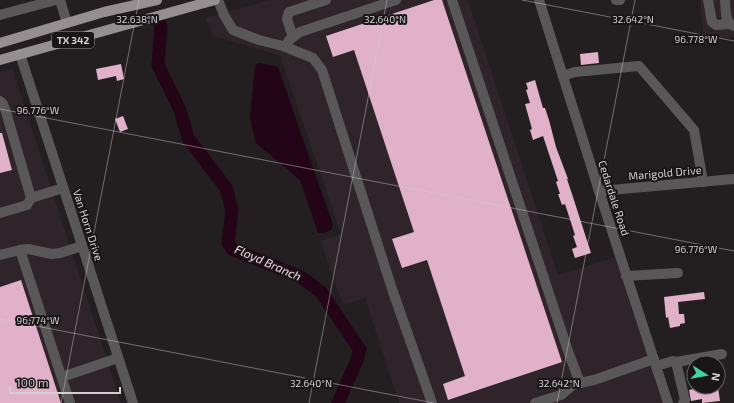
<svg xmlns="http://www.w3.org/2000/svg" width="734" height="403" viewBox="0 0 734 403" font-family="'Exo 2',sans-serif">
	<rect width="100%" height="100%" fill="#231e20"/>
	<g fill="#2f2429">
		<polygon points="269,0 468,0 558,275 615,257 662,403 399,403 365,298 343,305 334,281 321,241 341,234 280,56 213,36 205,18"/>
		<polygon points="700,0 734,0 734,37 704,40"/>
		<polygon points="12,68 121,403 0,403 0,72"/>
	</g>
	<polygon fill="#240417" points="260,63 278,67 333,225 331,230 324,233 318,233 300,180 256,143 250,118 255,65"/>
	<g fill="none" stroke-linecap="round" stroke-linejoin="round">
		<polyline stroke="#240417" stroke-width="13" points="160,24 161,27 158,65 180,110 188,138 226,188 232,210 228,243 232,249 301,277 321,292 360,350 357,360 338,403"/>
	</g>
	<g fill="#e0b1c9">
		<polygon points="434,0 442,0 562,362 448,400 443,384 465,376 427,260 402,268 392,239 414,232 354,50 333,57 326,36"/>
		<polygon points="598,52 599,63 581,65 580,54"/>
		<polygon points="121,64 124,79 117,81 116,76 98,80 96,69"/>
		<polygon points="535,80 543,108 545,108 549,120 556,147 568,179 567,179 573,197 591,253 575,258 572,249 577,247 573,236 575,235 565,204 562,205 558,194 560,194 556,182 558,181 543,136 533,140 530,130 532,129 525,104 530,103 526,90 528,89 526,83"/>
		<polygon points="123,116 128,129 120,132 115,119"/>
		<polygon points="0,133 2,133 12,170 0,173"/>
		<polygon points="21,280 61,403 0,403 0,287"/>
		<polygon points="704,292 705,299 678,302 679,314 684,314 685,323 680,324 680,326 670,328 668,317 666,318 664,297"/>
		<polygon points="703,387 718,387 720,401 702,403 702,399 691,401 689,390"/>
	</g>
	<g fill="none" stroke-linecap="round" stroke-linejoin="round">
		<g stroke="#5a5758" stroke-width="10">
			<polyline points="60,0 67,23"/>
			<polyline points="218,0 224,15 233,30 259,40 283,46 313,58 322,70 392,289 432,403"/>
			<polyline points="452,0 568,351 580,383 573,385 561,395 535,403"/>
			<polyline points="539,0 599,191 668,403"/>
			<polyline points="616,0 620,0"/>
			<polyline points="708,0 712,22 716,25 729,24"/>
			<path d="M725,0c1,10 -1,22 9,26"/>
			<polyline points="0,15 56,0"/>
			<polyline points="293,37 287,19 289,12 326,0"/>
			<polyline points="286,47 289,40 300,32 396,0"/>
			<polyline points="20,54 133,403"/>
			<polyline points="563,76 575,72 639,66 694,130 703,182"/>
			<polyline points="0,101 3,104 6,112 31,198"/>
			<polyline points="599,191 734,179"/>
			<polyline points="0,213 27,205 31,198 63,188"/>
			<polyline points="20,250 70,403"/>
			<polyline points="0,255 20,250 28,249 52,254 60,253 82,246"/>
			<polyline points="626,276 678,273"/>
			<polyline points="676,362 722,354"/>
			<polyline points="656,366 673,361 676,362 685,400 683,403"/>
			<polyline points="62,377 118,358"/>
			<polyline points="580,383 594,380 654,359"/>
		</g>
		<g stroke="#958f91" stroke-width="10">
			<polyline points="0,43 104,12 157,0"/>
			<polyline points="0,60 215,0"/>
		</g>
	</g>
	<path fill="none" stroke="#d4d0d2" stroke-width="1" stroke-opacity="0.45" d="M522,0l212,41M0,109l734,142M0,319l434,84M61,403l78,-403M309,403l78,-403M557,403l78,-403"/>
	<g text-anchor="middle" stroke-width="4" stroke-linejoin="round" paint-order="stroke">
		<rect fill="#1a1517" stroke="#9c989a" stroke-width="1" x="52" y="32" width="42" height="16" rx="3"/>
		<g font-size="10" font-weight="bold" fill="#d4d0d2">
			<text x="73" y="44">TX 342</text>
		</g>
		<g font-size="11" fill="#d4d0d2" stroke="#1a1517">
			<text transform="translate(665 173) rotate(-5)" y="4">Marigold Drive</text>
			<text transform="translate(614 198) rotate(72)" y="4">Cedardale Road</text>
			<text transform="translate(88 225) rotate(72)" y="4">Van Horn Drive</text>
		</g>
		<g font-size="12" font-style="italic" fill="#f6d9e7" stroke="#1a1517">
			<text transform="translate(268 263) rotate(24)" y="4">Floyd Branch</text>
		</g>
	</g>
	<g font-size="10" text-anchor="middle" fill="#d4d0d2" stroke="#1a1517" stroke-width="4" stroke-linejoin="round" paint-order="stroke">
		<text x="137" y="23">32.638°N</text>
		<text x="385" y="23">32.640°N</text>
		<text x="633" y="23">32.642°N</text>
		<text x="696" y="43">96.778°W</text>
		<text x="38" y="114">96.776°W</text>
		<text x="696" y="253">96.776°W</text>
		<text x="38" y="324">96.774°W</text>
		<text x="311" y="387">32.640°N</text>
		<text x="559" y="387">32.642°N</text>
	</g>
	<g transform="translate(706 375) rotate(101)"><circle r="19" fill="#1a1517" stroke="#646062"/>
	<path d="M0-3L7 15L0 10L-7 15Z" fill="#3ed4a3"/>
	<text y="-6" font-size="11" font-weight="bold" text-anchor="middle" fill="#d4d0d2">N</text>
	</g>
	<path d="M10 387v6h110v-6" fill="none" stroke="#d4d0d2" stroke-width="2"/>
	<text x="16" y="387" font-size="12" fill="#d4d0d2" stroke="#1a1517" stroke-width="3" paint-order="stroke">100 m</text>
</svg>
